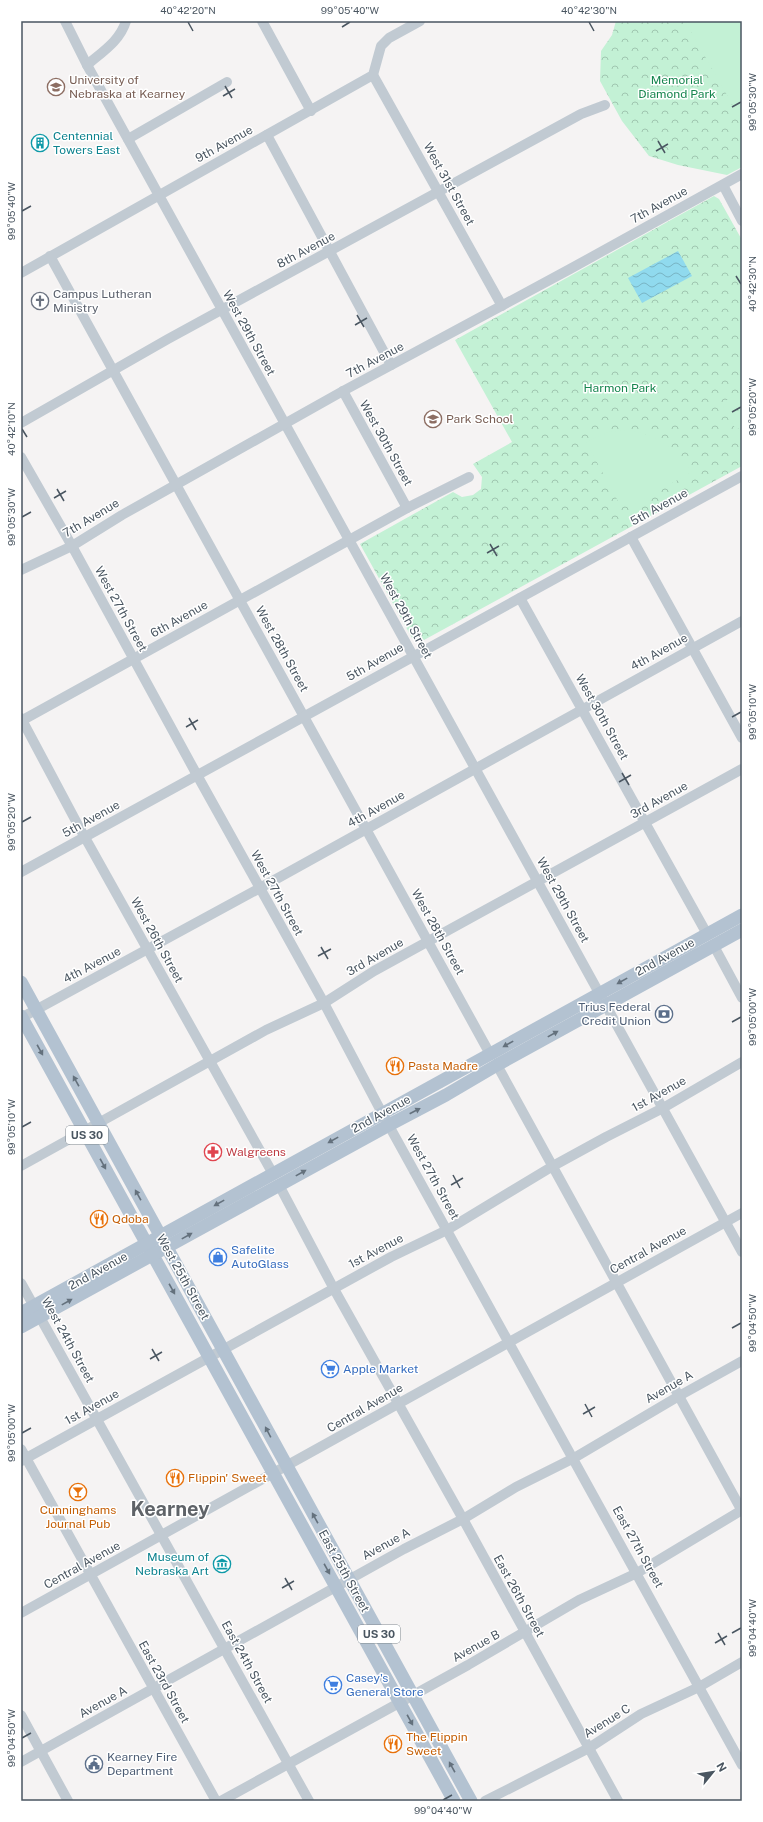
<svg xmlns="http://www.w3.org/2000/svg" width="763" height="1822" viewBox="0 0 763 1822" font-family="'Public Sans',sans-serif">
	<defs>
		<pattern id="forest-crowns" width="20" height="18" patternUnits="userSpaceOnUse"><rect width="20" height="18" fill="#c3f1d5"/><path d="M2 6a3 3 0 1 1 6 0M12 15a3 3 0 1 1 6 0" fill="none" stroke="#a0c6b0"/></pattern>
		<pattern id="water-waves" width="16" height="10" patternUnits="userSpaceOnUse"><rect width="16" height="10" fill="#90daee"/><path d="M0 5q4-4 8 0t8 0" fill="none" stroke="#78b4c4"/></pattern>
	</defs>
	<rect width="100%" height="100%" fill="#f5f3f3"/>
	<g fill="url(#forest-crowns)">
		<polygon points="616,21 742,21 742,167 727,175 678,165 649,156 622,121 600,81 601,51 612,35"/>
		<polygon points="714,196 719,199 742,240 742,466 424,640 418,641 412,638 360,544 453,492 462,497 473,495 481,489 482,477 473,464 512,442 455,340"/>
	</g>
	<g fill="#c3f1d5">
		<polygon points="685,21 742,21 742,120 741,120"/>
		<polygon points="742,392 742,406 727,414 721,403"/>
		<polygon points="742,412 742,426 736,430 730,419"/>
		<path d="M627,430c32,5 45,16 65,42l-63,35 -9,-2 -34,-63 23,-10z"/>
	</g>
	<polygon fill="url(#water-waves)" points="678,251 692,276 642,303 628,278"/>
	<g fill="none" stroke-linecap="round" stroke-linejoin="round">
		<g stroke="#c1cad2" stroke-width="10">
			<polyline points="65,21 87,65 742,1252"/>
			<polyline points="262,21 311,111"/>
			<path d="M87,65c15,-13 33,-24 39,-44"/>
			<polyline points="373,75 502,306"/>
			<polyline points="267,135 391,365"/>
			<polyline points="128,139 227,82"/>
			<polyline points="723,185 742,221"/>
			<polyline points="50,256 490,1054"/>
			<polyline points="21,273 373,75 381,46 389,38 420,21"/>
			<polyline points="343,391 407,508"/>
			<polyline points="21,423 168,339 581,114 605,105"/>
			<polyline points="21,457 72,546 197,775 324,1003 382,1113 742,1765"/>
			<polyline points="631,537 742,738"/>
			<polyline points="21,570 72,546 122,515 343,391 570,269 742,174"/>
			<polyline points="520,598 707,934"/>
			<polyline points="21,718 78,825 273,1174"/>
			<polyline points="21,721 407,508 469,477"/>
			<polyline points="21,872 742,476"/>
			<polyline points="714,946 742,998"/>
			<polyline points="21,1018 260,888 742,621"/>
			<polyline points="497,1065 742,1511"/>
			<polyline points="21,1166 266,1030 324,1003 374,971 742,769"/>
			<polyline points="279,1185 334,1289 463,1519 618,1801"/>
			<polyline points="21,1283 309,1801"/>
			<polyline points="21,1449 216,1801"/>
			<polyline points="21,1461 391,1257 447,1230 553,1166 606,1137 663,1108 742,1062"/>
			<polyline points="21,1613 742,1213"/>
			<polyline points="21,1715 68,1801"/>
			<polyline points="21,1762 404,1549 463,1519 516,1487 574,1458 679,1396 742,1361"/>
			<polyline points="221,1801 468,1665 579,1600 637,1573 742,1510"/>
			<polyline points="485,1801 589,1748 641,1714 699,1687 742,1662"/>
		</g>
		<g stroke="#b3c2d1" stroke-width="13">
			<polyline points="21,982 471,1801"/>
			<polyline points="21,1016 454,1801"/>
			<polyline points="21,1313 742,915"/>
			<polyline points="21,1327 389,1125 446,1095 497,1065 742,930"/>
		</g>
	</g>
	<defs><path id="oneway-solid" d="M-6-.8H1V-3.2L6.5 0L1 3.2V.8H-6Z"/></defs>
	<g fill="#64717d">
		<use href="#oneway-solid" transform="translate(622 981) rotate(151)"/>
		<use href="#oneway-solid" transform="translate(553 1034) rotate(-29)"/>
		<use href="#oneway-solid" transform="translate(508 1044) rotate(151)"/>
		<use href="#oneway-solid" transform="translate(40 1050) rotate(61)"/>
		<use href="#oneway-solid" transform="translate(76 1081) rotate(-119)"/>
		<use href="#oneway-solid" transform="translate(415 1111) rotate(-27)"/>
		<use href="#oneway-solid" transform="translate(333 1140) rotate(151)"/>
		<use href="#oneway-solid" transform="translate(103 1164) rotate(61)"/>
		<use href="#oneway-solid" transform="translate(301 1173) rotate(-29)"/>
		<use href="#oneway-solid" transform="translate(138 1195) rotate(-119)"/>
		<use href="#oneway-solid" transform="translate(219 1203) rotate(151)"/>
		<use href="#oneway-solid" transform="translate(187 1236) rotate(-29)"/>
		<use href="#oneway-solid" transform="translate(172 1289) rotate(61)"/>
		<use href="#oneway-solid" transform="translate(67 1302) rotate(-29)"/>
		<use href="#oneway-solid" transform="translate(268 1432) rotate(-118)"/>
		<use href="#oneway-solid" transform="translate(315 1518) rotate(-119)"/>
		<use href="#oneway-solid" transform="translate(327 1569) rotate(61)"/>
		<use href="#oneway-solid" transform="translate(410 1720) rotate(61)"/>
		<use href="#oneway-solid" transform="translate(452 1767) rotate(-119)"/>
	</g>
	<path fill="none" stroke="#4a5661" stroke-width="1.5" d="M188,22l5,9M589,22l5,9M342,27l8,-5M225,86l7,12M223,96l12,-7M732,107l9,-5M658,141l7,12M656,151l12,-7M22,211l9,-5M736,276l5,8M357,315l7,12M355,325l12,-7M732,412l9,-5M22,429l5,8M57,489l7,12M54,498l12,-7M22,517l9,-5M490,544l7,12M487,553l12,-7M732,717l9,-5M189,718l7,12M186,727l12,-7M622,773l7,12M619,782l12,-7M22,822l9,-5M321,947l7,12M318,956l13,-7M732,1022l9,-5M22,1127l9,-5M453,1175l7,13M451,1185l12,-7M732,1328l9,-5M152,1349l7,12M150,1359l12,-7M585,1404l7,13M583,1414l12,-7M22,1433l9,-5M285,1578l7,12M282,1588l12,-7M718,1633l7,12M732,1633l9,-5M715,1643l12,-7M22,1738l9,-5M443,1800l9,-5"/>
	<defs>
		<symbol id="university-ring" viewBox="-11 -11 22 22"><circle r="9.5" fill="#fff" stroke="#8d6e63" stroke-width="1.5"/><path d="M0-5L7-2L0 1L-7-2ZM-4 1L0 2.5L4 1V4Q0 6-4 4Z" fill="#8d6e63"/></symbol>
		<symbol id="building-ring" viewBox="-11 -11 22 22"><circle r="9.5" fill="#fff" stroke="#0f9aa8" stroke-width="1.5"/><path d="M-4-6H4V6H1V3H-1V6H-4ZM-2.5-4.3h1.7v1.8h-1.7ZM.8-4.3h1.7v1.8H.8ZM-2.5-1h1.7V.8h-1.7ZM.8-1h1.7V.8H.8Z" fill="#0f9aa8"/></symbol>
		<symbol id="church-ring" viewBox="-11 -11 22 22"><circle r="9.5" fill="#fff" stroke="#6b7280" stroke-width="1.5"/><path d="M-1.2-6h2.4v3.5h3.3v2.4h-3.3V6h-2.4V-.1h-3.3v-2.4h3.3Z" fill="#6b7280"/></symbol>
		<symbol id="school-ring" viewBox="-11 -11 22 22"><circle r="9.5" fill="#fff" stroke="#8d6e63" stroke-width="1.5"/><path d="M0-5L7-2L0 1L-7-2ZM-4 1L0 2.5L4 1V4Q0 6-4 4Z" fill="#8d6e63"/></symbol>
		<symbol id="bank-ring" viewBox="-11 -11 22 22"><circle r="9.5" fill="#fff" stroke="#5c6f8a" stroke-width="1.5"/><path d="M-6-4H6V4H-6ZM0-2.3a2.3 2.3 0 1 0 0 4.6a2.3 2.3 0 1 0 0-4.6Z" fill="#5c6f8a"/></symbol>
		<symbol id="restaurant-ring" viewBox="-11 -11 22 22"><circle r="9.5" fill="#fff" stroke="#e8710a" stroke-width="1.5"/><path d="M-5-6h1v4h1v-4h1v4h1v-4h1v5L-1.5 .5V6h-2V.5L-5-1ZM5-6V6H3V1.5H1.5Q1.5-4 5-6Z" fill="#e8710a"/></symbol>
		<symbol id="pharmacy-ring" viewBox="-11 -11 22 22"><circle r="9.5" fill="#fff" stroke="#e0444e" stroke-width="1.5"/><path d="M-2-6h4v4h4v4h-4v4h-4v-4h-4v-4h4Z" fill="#e0444e"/></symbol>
		<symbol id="shop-ring" viewBox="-11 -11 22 22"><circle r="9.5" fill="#fff" stroke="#3f7fe0" stroke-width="1.5"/><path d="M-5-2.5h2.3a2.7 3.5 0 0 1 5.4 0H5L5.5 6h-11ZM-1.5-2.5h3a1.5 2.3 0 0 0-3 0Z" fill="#3f7fe0"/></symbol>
		<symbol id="supermarket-ring" viewBox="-11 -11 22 22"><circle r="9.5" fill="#fff" stroke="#3f7fe0" stroke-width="1.5"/><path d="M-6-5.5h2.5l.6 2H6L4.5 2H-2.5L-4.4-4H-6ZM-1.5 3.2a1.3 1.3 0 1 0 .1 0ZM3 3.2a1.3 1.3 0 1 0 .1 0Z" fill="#3f7fe0"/></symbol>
		<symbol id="bar-ring" viewBox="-11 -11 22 22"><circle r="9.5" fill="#fff" stroke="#e8710a" stroke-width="1.5"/><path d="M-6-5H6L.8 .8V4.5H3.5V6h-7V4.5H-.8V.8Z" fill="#e8710a"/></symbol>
		<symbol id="museum-ring" viewBox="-11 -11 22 22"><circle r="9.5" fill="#fff" stroke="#0f9aa8" stroke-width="1.5"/><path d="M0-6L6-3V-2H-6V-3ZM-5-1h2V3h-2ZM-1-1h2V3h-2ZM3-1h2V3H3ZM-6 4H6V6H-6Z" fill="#0f9aa8"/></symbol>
		<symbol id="civic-ring" viewBox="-11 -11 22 22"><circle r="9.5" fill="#fff" stroke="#5c6f8a" stroke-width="1.5"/><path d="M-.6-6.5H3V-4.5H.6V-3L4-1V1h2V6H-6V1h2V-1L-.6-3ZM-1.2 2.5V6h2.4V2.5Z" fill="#5c6f8a"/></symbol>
	</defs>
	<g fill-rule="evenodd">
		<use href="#university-ring" x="46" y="77" width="20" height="20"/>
		<use href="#building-ring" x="30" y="133" width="20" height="20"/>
		<use href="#church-ring" x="30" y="291" width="20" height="20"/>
		<use href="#school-ring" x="423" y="409" width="20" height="20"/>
		<use href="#bank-ring" x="654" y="1004" width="20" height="20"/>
		<use href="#restaurant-ring" x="385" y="1056" width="20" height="20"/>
		<use href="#pharmacy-ring" x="203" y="1142" width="20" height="20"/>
		<use href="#restaurant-ring" x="89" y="1209" width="20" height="20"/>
		<use href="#shop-ring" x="208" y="1247" width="20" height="20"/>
		<use href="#supermarket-ring" x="320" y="1359" width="20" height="20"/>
		<use href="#restaurant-ring" x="165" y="1468" width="20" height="20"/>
		<use href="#bar-ring" x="68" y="1482" width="20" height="20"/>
		<use href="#museum-ring" x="212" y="1554" width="20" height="20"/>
		<use href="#supermarket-ring" x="323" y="1675" width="20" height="20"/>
		<use href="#restaurant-ring" x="383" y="1734" width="20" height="20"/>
		<use href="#civic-ring" x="84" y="1754" width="20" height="20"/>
	</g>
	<g text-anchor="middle" stroke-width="3" stroke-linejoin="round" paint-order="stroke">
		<g fill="#fff" stroke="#808990" stroke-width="1">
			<rect x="66" y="1126" width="42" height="18" rx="3"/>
			<rect x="358" y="1625" width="42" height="18" rx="3"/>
		</g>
		<g font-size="11" font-weight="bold" fill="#4a5661">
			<text x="87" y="1139">US 30</text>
			<text x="379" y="1638">US 30</text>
		</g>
		<g font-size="12" fill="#785e54" stroke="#fff" text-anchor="start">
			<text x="69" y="84">University of<tspan x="69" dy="14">Nebraska at Kearney</tspan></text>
			<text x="446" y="423">Park School</text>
		</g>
		<g font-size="12" fill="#17864f" stroke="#fff">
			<text x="677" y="84">Memorial<tspan x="677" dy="14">Diamond Park</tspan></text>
			<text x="620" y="392">Harmon Park</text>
		</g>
		<g font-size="12" fill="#0d838f" stroke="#fff" text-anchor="start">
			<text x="53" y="140">Centennial<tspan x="53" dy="14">Towers East</tspan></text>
			<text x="209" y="1561" text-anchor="end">Museum of<tspan x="209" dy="14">Nebraska Art</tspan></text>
		</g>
		<g font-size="12" fill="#4a5661" stroke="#fff">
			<text transform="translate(224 144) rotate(-29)" y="4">9th Avenue</text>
			<text transform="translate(449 184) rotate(61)" y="4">West 31st Street</text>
			<text transform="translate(659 205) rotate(-29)" y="4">7th Avenue</text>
			<text transform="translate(306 250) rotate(-28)" y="4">8th Avenue</text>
			<text transform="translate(249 333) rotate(61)" y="4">West 29th Street</text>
			<text transform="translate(375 360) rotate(-28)" y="4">7th Avenue</text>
			<text transform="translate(386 443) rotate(61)" y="4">West 30th Street</text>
			<text transform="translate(659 507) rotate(-29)" y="4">5th Avenue</text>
			<text transform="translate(91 518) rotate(-31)" y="4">7th Avenue</text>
			<text transform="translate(121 609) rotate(61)" y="4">West 27th Street</text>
			<text transform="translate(406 616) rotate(61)" y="4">West 29th Street</text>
			<text transform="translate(179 619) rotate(-29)" y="4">6th Avenue</text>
			<text transform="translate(282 649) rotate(61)" y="4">West 28th Street</text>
			<text transform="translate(659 652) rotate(-29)" y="4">4th Avenue</text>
			<text transform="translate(375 662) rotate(-30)" y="4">5th Avenue</text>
			<text transform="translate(602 717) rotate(61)" y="4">West 30th Street</text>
			<text transform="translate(659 800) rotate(-29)" y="4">3rd Avenue</text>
			<text transform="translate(376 809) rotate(-29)" y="4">4th Avenue</text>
			<text transform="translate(91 819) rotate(-29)" y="4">5th Avenue</text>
			<text transform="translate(277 893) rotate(61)" y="4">West 27th Street</text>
			<text transform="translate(563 900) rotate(61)" y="4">West 29th Street</text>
			<text transform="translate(438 932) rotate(61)" y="4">West 28th Street</text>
			<text transform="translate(157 940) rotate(61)" y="4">West 26th Street</text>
			<text transform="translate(375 957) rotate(-30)" y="4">3rd Avenue</text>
			<text transform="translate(665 957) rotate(-29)" y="4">2nd Avenue</text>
			<text transform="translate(92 965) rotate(-28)" y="4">4th Avenue</text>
			<text transform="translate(659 1094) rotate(-29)" y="4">1st Avenue</text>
			<text transform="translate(381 1114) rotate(-29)" y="4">2nd Avenue</text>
			<text transform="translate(433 1177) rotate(61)" y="4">West 27th Street</text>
			<text transform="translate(648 1250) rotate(-29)" y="4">Central Avenue</text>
			<text transform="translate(376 1251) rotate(-28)" y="4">1st Avenue</text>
			<text transform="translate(98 1271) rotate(-29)" y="4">2nd Avenue</text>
			<text transform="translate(183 1277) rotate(61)" y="4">West 25th Street</text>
			<text transform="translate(68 1340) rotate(61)" y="4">West 24th Street</text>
			<text transform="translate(669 1387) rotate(-30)" y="4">Avenue A</text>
			<text transform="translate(92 1407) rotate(-29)" y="4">1st Avenue</text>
			<text transform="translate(365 1408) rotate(-30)" y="4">Central Avenue</text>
			<text transform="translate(386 1544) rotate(-29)" y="4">Avenue A</text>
			<text transform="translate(638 1547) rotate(61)" y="4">East 27th Street</text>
			<text transform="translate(82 1565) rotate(-29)" y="4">Central Avenue</text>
			<text transform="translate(344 1571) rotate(61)" y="4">East 25th Street</text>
			<text transform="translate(519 1596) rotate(61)" y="4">East 26th Street</text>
			<text transform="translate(476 1646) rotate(-29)" y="4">Avenue B</text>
			<text transform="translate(247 1662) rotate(61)" y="4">East 24th Street</text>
			<text transform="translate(164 1682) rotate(61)" y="4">East 23rd Street</text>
			<text transform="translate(103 1702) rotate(-29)" y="4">Avenue A</text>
			<text transform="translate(607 1721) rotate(-32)" y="4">Avenue C</text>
		</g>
		<g font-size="12" fill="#5b616d" stroke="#fff" text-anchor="start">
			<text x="53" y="298">Campus Lutheran<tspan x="53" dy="14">Ministry</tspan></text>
		</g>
		<g font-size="12" fill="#4e5e75" stroke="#fff" text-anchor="end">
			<text x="651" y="1011">Trius Federal<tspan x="651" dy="14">Credit Union</tspan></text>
			<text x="107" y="1761" text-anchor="start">Kearney Fire<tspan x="107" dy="14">Department</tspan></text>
		</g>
		<g font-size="12" fill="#c56008" stroke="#fff" text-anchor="start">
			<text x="408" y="1070">Pasta Madre</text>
			<text x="112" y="1223">Qdoba</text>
			<text x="188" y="1482">Flippin' Sweet</text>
			<text x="78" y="1514" text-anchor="middle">Cunninghams<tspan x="78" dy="14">Journal Pub</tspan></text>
			<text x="406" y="1741">The Flippin<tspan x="406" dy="14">Sweet</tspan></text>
		</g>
		<g font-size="12" fill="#be3a42" stroke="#fff" text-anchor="start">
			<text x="226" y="1156">Walgreens</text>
		</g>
		<g font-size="12" fill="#366cbe" stroke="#fff" text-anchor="start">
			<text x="231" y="1254">Safelite<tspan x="231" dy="14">AutoGlass</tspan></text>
			<text x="343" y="1373">Apple Market</text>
			<text x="346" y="1682">Casey's<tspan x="346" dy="14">General Store</tspan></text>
		</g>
		<g font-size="20" font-weight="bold" fill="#5f6368" stroke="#fff">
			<text x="170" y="1516">Kearney</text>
		</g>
	</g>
	<rect width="763" height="1822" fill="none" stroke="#ffffff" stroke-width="44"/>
	<g transform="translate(713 1772) rotate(60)" stroke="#ffffff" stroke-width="3" paint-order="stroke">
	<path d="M0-3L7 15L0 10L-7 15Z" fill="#4a5661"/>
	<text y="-6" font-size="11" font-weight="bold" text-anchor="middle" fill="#4a5661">N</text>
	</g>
	<rect x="22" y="22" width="719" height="1778" fill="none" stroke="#4a5661" stroke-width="1.5"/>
	<g font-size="10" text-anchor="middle" fill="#4a5661">
		<text x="188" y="14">40°42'20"N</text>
		<text x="350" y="14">99°05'40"W</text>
		<text x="589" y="14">40°42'30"N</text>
		<text transform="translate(752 102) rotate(-90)" y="4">99°05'30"W</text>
		<text transform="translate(11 211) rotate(-90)" y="4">99°05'40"W</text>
		<text transform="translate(752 284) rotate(-90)" y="4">40°42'30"N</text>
		<text transform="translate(752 407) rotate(-90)" y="4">99°05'20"W</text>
		<text transform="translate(11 429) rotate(-90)" y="4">40°42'10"N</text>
		<text transform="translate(11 517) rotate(-90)" y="4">99°05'30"W</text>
		<text transform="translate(752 712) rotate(-90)" y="4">99°05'10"W</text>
		<text transform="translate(11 822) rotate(-90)" y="4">99°05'20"W</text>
		<text transform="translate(752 1017) rotate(-90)" y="4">99°05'00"W</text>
		<text transform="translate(11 1127) rotate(-90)" y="4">99°05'10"W</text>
		<text transform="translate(752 1323) rotate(-90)" y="4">99°04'50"W</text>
		<text transform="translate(11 1433) rotate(-90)" y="4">99°05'00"W</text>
		<text transform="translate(752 1628) rotate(-90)" y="4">99°04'40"W</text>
		<text transform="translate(11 1738) rotate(-90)" y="4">99°04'50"W</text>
		<text x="443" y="1814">99°04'40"W</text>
	</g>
</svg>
